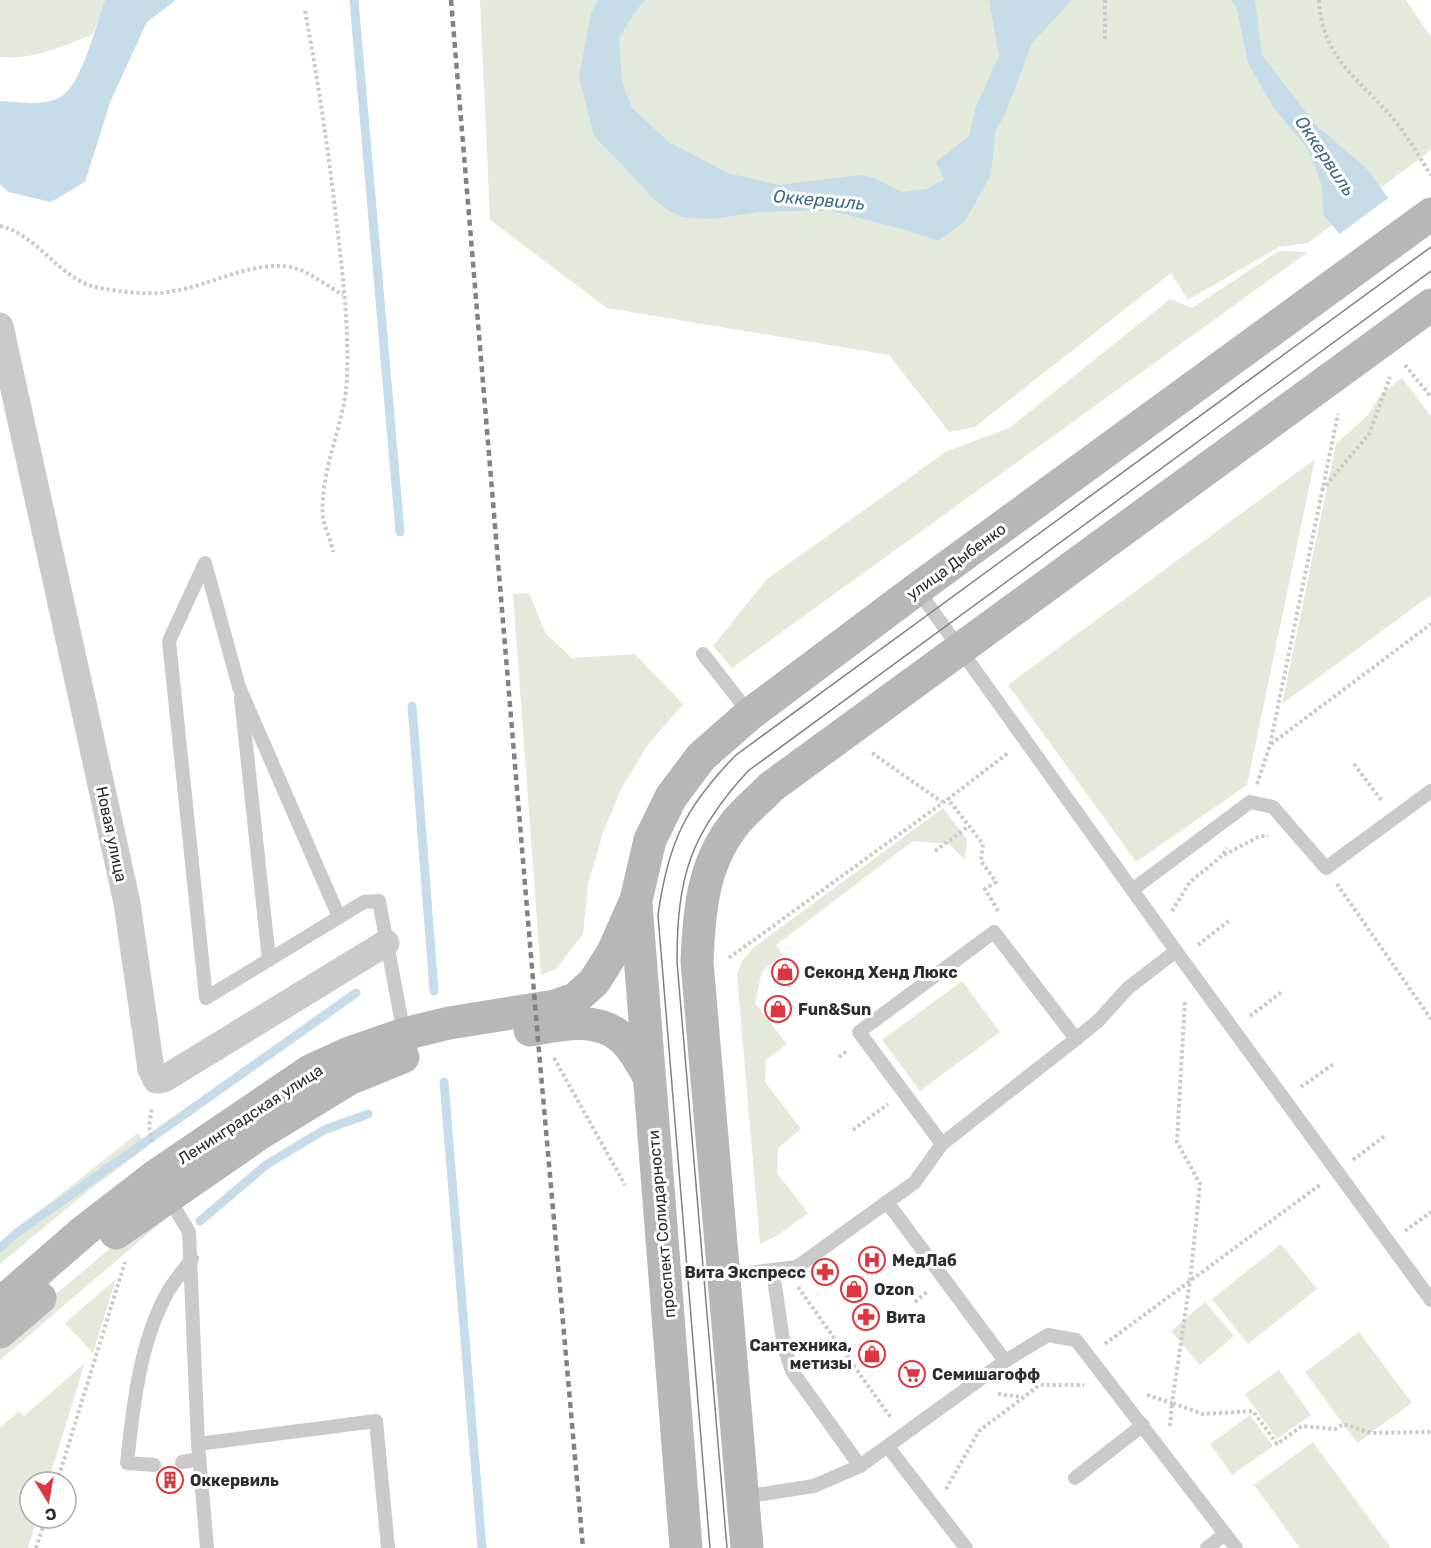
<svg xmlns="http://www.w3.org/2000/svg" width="1431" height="1548" viewBox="0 0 1431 1548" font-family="Rubik,sans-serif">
	<rect width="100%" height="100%" fill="#fff"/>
	<g fill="#e3eadb">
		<path d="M0,0h105l-12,34c-30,13 -60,26 -93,23z"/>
		<polygon points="480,0 1406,0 1431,37 1431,150 1308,243 1279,247 1188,300 1171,273 975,427 949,432 889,355 607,308 490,220"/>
		<polygon points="1279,251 1308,252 732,668 713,646 767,579 947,451 1009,428 1170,299 1192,308"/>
		<polygon points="1402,378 1431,416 1431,595 1282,704 1336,444 1368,415 1381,394"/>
		<polygon points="1315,459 1247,785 1136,862 1008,685"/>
		<polygon points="529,593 546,634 572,658 635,654 683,704 647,746 621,789 603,833 588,885 583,934 556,969 541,975 513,594"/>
		<polygon points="943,808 967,839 965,860 949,844 913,841 776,945 783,955 762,971 755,1003 787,1044 766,1060 765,1082 801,1129 778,1148 777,1173 808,1213 778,1235 760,1244 737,975 742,961 753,948"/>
		<polygon points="962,981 1000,1032 920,1091 882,1040"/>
		<polygon points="138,1133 147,1147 88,1191 0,1264 0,1242"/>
		<polygon points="145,1219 164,1220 0,1360 0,1341"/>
		<polygon points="1281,1244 1317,1289 1248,1344 1212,1299"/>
		<polygon points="116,1279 93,1353 65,1323"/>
		<polygon points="1205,1302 1234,1336 1200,1365 1171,1331"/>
		<polygon points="1359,1332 1412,1403 1357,1443 1305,1372"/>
		<polygon points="85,1363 48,1482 30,1482 30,1518 37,1518 28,1548 0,1548 0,1428 19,1411 24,1416"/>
		<polygon points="1279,1370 1311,1415 1277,1439 1245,1394"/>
		<polygon points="1250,1415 1273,1446 1232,1475 1210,1444"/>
		<polygon points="1313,1442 1391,1548 1300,1548 1254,1485"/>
	</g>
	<g fill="#c7dce9">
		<path d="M105,0h71l-29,22 -36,78 -26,82 -34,20 -43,-10 -8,-8v-83c19,1 42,6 60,-4 22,-11 36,-74 45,-97z"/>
		<polygon points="598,0 646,0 638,8 619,38 622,82 632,108 669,142 728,173 779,185 859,175 872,177 902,192 926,189 944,180 936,162 969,136 975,109 999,56 989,0 1072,0 1032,43 1006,112 995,132 991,175 965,221 938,241 902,229 828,210 759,212 712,219 683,217 671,212 657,202 594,136 579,77 591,13"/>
		<polygon points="1231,0 1255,0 1262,55 1315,124 1367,169 1431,256 1431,347 1323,214 1322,186 1308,149 1273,107 1248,63 1237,9"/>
	</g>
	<polygon fill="#fff" points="1391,196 1431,251 1431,350 1337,236"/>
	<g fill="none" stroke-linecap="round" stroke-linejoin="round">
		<g stroke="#c7dce9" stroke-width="9">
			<polyline points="354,0 400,532"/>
			<polyline points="412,706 434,991"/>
			<polyline points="444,1082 482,1548"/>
			<polyline points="200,1221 266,1165 324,1130 368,1114"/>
			<polyline points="0,1248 18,1232 356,993"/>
		</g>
		<g stroke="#cacaca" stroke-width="4" stroke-dasharray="3 3" stroke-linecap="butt">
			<polyline points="1105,0 1105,39"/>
			<path d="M1319,0c3,62 45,81 79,125 12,15 22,33 33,50"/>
			<path d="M305,11c13,69 23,137 31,206 6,52 13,106 11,159 -1,48 -28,92 -24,142 1,8 8,22 10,34"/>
			<path d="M0,226c38,8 61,56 100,62 23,4 50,8 74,3 38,-6 76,-30 116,-24 18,3 37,19 53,28"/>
			<polyline points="1405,365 1431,397"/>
			<polyline points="1322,490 1369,434 1390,377"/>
			<polyline points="1271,744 1431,624"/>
			<polyline points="872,753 942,802"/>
			<polyline points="1354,764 1382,801"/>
			<polyline points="1257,784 1270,745 1338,414"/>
			<polyline points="935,851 969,826"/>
			<polyline points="1224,855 1260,836 1268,836"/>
			<polyline points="1337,884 1431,1019"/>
			<polyline points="998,911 985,889 996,882 981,861 983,844 948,799 1008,753"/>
			<polyline points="1172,911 1190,882 1223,855 1227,848"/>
			<polyline points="1198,945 1231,919"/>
			<polyline points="729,958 948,799"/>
			<polyline points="1250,1016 1283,991"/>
			<polyline points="839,1057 848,1050"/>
			<polyline points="554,1058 625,1185"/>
			<polyline points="1301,1087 1335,1063"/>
			<polyline points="853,1130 888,1104"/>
			<polyline points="152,1142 149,1126 152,1108"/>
			<polyline points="1353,1160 1386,1135"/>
			<polyline points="1405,1231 1431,1212"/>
			<polyline points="798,1287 891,1418"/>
			<polyline points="915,1302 928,1291"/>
			<polyline points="1105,1344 1321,1184"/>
			<polyline points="998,1394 1023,1397"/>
			<polyline points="1147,1395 1172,1403 1190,1281 1200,1184 1177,1142 1185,1000"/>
			<polyline points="1170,1426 1172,1403 1203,1414 1253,1411 1277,1444 1302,1426 1335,1429 1343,1424 1371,1433 1431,1432"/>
			<polyline points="57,1482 125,1262"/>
			<polyline points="946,1489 979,1431 1024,1397 1039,1385 1084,1385"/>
			<polyline points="36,1548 46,1518"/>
		</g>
		<g stroke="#cacaca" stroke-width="14">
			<polyline points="917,589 1181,958 1431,1300"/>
			<polyline points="703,654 750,714"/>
			<polyline points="241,698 269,960"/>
			<polyline points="1132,890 1250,802 1273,807 1326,868 1431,791"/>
			<polyline points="339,917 239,687 205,563 169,641 206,998 364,902 379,901 404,1034"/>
			<polyline points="942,1144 859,1032 994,932 1076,1039"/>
			<polyline points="168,1197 189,1232 198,1444 207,1548"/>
			<polyline points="773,1272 784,1347 792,1371 860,1466"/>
			<polyline points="723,1276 797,1267 887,1202 914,1183 942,1144 1076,1039 1099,1020 1128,988 1176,951"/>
			<polyline points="1005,1361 1048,1335 1076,1340 1236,1548"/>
			<polyline points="198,1444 376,1421 388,1548"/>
			<polyline points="888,1447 966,1548"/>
			<polyline points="182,1462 199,1459"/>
			<path d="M154,1465l-27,-2c6,-56 12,-116 38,-166 6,-13 18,-26 27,-38"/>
			<polyline points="1075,1478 1143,1425"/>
			<polyline points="743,1497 814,1486 860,1466 1005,1361 887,1202"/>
			<polyline points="1207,1548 1225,1534"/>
		</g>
		<polyline stroke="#cacaca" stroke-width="27" points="0,326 127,903 151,1069 156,1080 164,1079 386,943"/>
		<g stroke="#b7b7b7" stroke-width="33">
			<polyline points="636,904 686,1548"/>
			<path d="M530,1030c33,-6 72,-16 98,14 8,9 14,21 20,31"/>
			<polyline points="116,1233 259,1134 349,1079 403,1057"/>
			<polyline points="0,1304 84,1231 154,1177 310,1071 349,1053 404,1034 449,1023 555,1006 575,999 594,982 613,952 636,900 650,840 671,797 701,757 750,714 917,589 1431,214"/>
			<polyline points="0,1332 40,1298"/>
			<path d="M747,1548l-50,-586c2,-48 5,-96 36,-136 10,-14 26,-26 38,-39l660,-482"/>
		</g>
		<g stroke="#828282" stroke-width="1.5">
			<path d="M710,1548l-52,-633c10,-72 27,-108 78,-160l695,-508"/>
			<path d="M727,1548l-50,-586c0,-85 13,-128 71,-191l683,-500"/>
		</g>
		<polyline stroke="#828282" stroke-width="4.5" stroke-dasharray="6 4.5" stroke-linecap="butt" points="451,0 538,1040 583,1548"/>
	</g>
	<defs>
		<symbol id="shop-ring" viewBox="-11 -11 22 22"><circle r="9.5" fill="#fff" stroke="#dd3640" stroke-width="1.5"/><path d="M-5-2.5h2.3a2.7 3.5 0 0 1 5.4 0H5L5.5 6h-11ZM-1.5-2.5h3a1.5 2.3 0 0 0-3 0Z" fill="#dd3640"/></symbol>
		<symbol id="hospital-ring" viewBox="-11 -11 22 22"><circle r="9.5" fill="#fff" stroke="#dd3640" stroke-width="1.5"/><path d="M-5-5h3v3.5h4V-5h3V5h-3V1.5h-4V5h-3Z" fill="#dd3640"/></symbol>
		<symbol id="pharmacy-ring" viewBox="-11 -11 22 22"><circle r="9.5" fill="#fff" stroke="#dd3640" stroke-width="1.5"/><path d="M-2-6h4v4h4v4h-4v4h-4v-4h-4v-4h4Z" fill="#dd3640"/></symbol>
		<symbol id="supermarket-ring" viewBox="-11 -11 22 22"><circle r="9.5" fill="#fff" stroke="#dd3640" stroke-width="1.5"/><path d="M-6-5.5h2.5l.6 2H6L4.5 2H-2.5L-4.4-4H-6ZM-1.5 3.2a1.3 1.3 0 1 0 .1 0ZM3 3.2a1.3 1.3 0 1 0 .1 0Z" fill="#dd3640"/></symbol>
		<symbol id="building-ring" viewBox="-11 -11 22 22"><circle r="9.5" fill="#fff" stroke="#dd3640" stroke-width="1.5"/><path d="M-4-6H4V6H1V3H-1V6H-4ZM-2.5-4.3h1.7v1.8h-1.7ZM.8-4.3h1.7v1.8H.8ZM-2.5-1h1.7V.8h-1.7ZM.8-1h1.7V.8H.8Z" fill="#dd3640"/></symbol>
	</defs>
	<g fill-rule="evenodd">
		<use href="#shop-ring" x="770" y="957" width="30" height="30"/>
		<use href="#shop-ring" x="763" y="994" width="30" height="30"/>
		<use href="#hospital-ring" x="857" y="1245" width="30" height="30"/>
		<use href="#pharmacy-ring" x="810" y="1257" width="30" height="30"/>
		<use href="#shop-ring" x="839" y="1274" width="30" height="30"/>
		<use href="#pharmacy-ring" x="851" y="1302" width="30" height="30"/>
		<use href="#shop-ring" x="857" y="1339" width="30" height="30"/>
		<use href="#supermarket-ring" x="897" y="1359" width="30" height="30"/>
		<use href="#building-ring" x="155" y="1465" width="30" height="30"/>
	</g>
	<g text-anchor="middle" stroke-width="6" stroke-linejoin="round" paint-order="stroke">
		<g font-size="16" fill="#2d2d2d" stroke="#fff">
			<text transform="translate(956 561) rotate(-36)" y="6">улица Дыбенко</text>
			<text transform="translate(112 834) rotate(78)" y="6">Новая улица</text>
			<text transform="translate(250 1114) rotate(-33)" y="6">Ленинградская улица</text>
			<text transform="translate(661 1224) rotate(-95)" y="6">проспект Солидарности</text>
		</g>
		<g font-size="16" font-weight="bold" fill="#2d2d2d" stroke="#fff" text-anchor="start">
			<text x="804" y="978">Секонд Хенд Люкс</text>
			<text x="798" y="1015">Fun&amp;Sun</text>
			<text x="892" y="1266">МедЛаб</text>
			<text x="806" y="1278" text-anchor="end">Вита Экспресс</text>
			<text x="874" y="1295">Ozon</text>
			<text x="886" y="1323">Вита</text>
			<text x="852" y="1351" text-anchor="end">Сантехника,<tspan x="852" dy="18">метизы</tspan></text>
			<text x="932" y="1380">Семишагофф</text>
			<text x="190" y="1486">Оккервиль</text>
		</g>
		<g font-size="18" font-style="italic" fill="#3f6c8b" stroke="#fff">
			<text transform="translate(1325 156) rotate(56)" y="6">Оккервиль</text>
			<text transform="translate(819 200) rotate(5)" y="6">Оккервиль</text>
		</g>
	</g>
	<g transform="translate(48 1500) rotate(169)"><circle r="28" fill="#ffffff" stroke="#ababab" stroke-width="1.5"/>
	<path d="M0-4.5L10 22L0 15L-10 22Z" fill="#dd3640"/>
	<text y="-9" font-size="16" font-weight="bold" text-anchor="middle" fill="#2d2d2d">С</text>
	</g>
</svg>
